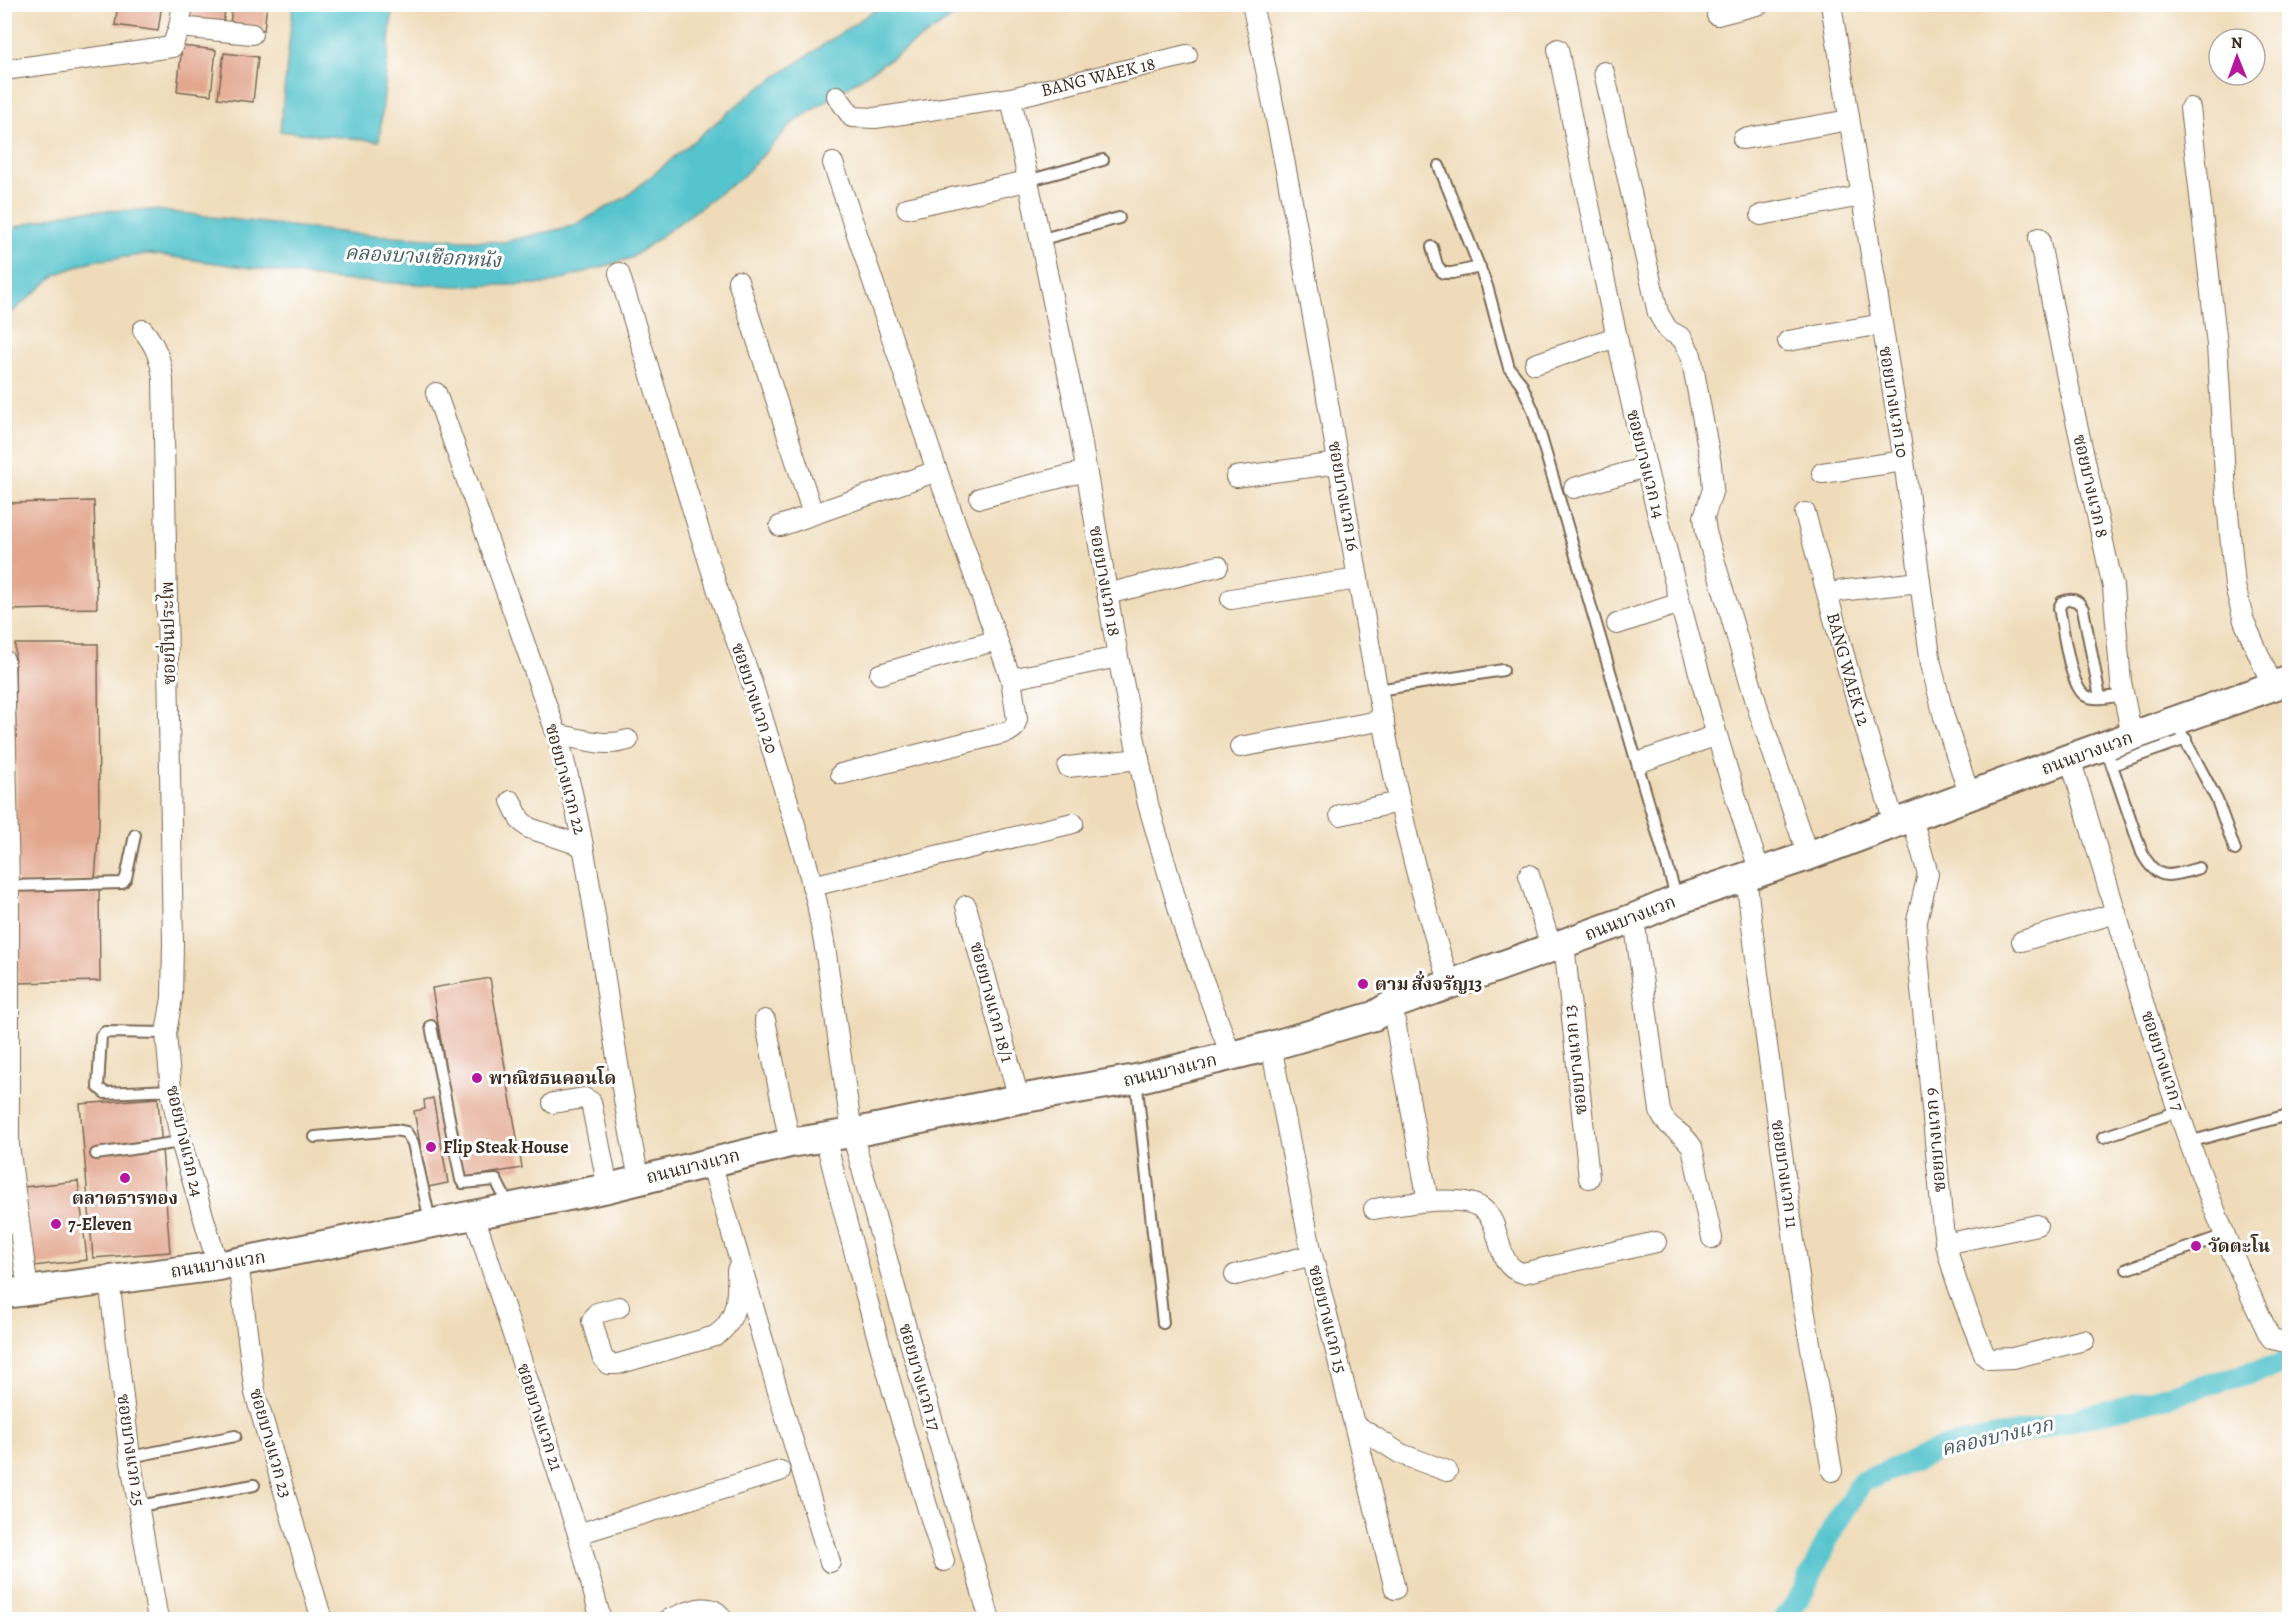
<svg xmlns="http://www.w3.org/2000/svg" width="2294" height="1624" font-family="Alegreya,'Noto Serif Thai',serif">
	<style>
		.water { fill: #56c4cd; stroke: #487776; stroke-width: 1.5 }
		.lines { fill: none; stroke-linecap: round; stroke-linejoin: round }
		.canal { stroke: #56c4cd; stroke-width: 22 }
		.building { fill: #e3a78f }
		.service-casing { stroke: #7a6854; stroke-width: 14 }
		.minor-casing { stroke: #7a6854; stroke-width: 22 }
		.secondary-casing { stroke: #7a6854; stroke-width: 32 }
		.service { stroke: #fff; stroke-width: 10 }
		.minor { stroke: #fff; stroke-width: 20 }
		.secondary { stroke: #fff; stroke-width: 28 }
		.poi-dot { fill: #b5179e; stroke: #fff; stroke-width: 2 }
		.labels { text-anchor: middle; stroke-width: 6; stroke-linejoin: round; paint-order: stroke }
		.street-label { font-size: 18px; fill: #3b2a1e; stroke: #fff }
		.poi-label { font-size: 18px; font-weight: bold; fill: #3b2a1e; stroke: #fff; text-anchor: start }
		.water-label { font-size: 20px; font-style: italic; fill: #44605b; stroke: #fff }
	</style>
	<rect width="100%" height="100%" fill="#fff"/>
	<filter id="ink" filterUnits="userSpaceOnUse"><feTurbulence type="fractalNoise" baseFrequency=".0167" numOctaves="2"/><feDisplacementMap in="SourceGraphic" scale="12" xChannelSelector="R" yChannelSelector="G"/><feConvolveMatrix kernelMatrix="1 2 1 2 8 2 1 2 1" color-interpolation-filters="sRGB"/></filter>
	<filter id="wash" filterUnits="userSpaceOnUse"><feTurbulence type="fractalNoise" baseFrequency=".008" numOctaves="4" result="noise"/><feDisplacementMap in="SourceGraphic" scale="24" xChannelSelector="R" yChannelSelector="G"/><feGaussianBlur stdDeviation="1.35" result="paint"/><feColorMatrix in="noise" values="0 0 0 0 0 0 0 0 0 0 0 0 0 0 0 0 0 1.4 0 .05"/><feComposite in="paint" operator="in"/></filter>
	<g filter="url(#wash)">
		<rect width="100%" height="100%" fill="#efdbb9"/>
		<!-- water -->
		<g class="water">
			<path d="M293 5H393L379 141 280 131Z"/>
			<path d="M882 5H972L794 122 742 177 631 258 546 284 455 286 337 280 151 254 92 261 57 274 5 318V238L16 227 74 211 155 210 355 234 503 242 573 226 626 197 748 96Z"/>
		</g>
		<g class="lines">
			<!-- canal -->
			<path class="canal" d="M1784 1620 1804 1590 1834 1526 1862 1482 1942 1448 2036 1429 2145 1402 2290 1362"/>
		</g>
		<g id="blocks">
			<!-- building -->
			<g class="building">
				<path d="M118 4H162L158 31 115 25Z"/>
				<path d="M191 4H226L223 24 189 19Z"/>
				<path d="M232 4H267L264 30 230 26Z"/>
				<path d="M182 46 216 50 211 95 177 91Z"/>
				<path d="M224 53 258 57 253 102 218 98Z"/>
				<path d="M94 501 97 608 8 610 6 503Z"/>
				<path d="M15 644H98L99 826 95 880 17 884Z"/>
				<path d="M99 889 100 981 18 983 16 890Z"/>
				<path d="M490 978 522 1168 464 1178 432 988Z"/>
				<path d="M158 1098 170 1252 93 1258 80 1104Z"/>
				<path d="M433 1098 448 1183 428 1187 414 1111 425 1109 424 1100Z"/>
				<path d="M78 1181 87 1260 33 1266 24 1187Z"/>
			</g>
		</g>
	</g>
	<g filter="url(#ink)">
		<use href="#blocks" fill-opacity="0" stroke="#7a6854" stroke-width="1.5"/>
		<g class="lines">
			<defs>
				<g id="service">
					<path d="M1439 166 1487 286 1509 368 1521 383 1533 410 1677 899"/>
					<path d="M1027 181 1103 160"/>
					<path d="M1039 240 1119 218"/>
					<path d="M1432 247 1437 265 1443 273H1452L1480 267"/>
					<path d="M1378 690 1503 670"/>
					<path d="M2100 697 2083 609C2078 599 2071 598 2062 602L2059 608C2063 626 2070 689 2086 696 2096 701 2114 696 2124 695"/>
					<path d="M2176 723 2217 800 2235 850"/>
					<path d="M2105 745 2142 853C2158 883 2170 876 2199 868"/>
					<path d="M2112 765 2186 739"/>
					<path d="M9 886 122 883 126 878 135 835"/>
					<path d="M431 1026 461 1180 463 1183 496 1180 509 1206"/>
					<path d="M166 1033 105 1032 101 1036 98 1087 105 1093 171 1090"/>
					<path d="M1136 1079 1163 1323"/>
					<path d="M315 1137 395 1130 406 1132 413 1143 430 1221"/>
					<path d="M2103 1137 2179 1111"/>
					<path d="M2189 1142 2288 1115"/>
					<path d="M96 1154 181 1142"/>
					<path d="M2127 1269 2225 1235"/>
					<path d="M130 1457 235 1436"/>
					<path d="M139 1506 254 1485"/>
				</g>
				<g id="minor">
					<path d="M1252 4C1293 191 1324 379 1356 567 1380 707 1403 849 1450 983"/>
					<path d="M1831 4 1904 461 1931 664 1944 717 1970 797"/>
					<path d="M1717 15 1760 4"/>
					<path d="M179 27 252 34"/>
					<path d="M1558 49C1612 326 1670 604 1760 872"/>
					<path d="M4 70 172 47 179 27 183 4"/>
					<path d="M1604 72 1658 313 1668 330 1682 338 1691 355 1711 464 1713 489 1704 517 1706 532 1759 712 1808 856"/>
					<path id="s1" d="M837 96 852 117 875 118 1011 98 1187 55"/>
					<path d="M1011 98 1079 427 1118 657 1148 804 1185 931 1231 1056"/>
					<path d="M2190 108 2217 345 2226 492 2235 586 2244 621 2273 687"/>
					<path d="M1743 139 1849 120"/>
					<path d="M833 163 937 471 1011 679 1118 657"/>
					<path d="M907 208 1027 181"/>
					<path d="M1761 215 1861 196"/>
					<path d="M2039 238 2072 402 2113 587 2121 682 2132 736"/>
					<path d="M619 273 718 591 751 680 806 861 817 903 826 954 852 1133 915 1360 990 1620"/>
					<path d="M738 281 813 514"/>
					<path d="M143 330C156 346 161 360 163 380L173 942 172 998 166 1033 171 1090 181 1142 218 1266"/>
					<path d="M1788 341 1882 324"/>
					<path d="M1535 364 1616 337"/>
					<path d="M436 393 557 735C580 813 591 892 604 972 614 1042 625 1111 639 1179"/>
					<path d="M1822 473 1904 461"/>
					<path d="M1236 477 1338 463"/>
					<path d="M1574 488 1646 467"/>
					<path d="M980 498 1086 471"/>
					<path id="s2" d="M1805 513 1853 688 1895 825"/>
					<path d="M780 526 937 471"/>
					<path d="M1839 591 1920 582"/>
					<path d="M1107 594 1218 566"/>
					<path d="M1231 599 1358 579"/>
					<path d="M1617 624 1680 603"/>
					<path d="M4 660 9 886V1145L28 1291"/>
					<path d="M880 674 997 640"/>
					<path d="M557 735C583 738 602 748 628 740"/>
					<path d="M1240 747 1384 720"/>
					<path d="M2070 758C2128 952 2181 1152 2269 1335L2272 1339 2290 1343"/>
					<path d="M1643 761 1717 735"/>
					<path d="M1068 767 1139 759"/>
					<path d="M841 774 1008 732 1014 728 1017 719 1011 679"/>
					<path d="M511 801 520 820 529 828 583 846"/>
					<path d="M1340 815 1399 802"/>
					<path d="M1912 818 1928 874 1917 921 1916 934 1943 1228C1950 1272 1969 1315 1985 1356L1989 1359 2013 1358 2084 1340"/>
					<path d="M1529 875 1551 947"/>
					<path d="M1746 877 1766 1038 1801 1291 1832 1471"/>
					<path d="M812 886 1073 823"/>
					<path d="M966 906 1019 1099"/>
					<path d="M1634 918 1660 1111C1666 1129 1682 1130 1692 1147L1712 1238"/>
					<path d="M2022 941 2116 913"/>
					<path d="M1564 943 1589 1178"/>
					<path d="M1392 1005 1428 1201"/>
					<path d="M765 1020 790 1143"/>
					<path d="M1271 1046 1312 1255 1395 1589"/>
					<path d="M553 1103 584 1098 591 1102 608 1188"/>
					<path d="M825 1137C860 1280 900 1421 944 1561"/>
					<path d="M711 1162 781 1402 830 1562"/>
					<path d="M1374 1209C1400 1205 1457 1193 1480 1207 1505 1222 1492 1266 1523 1273L1656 1242"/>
					<path d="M474 1215 578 1534 601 1620"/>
					<path d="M1945 1244 2037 1225"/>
					<path d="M238 1262 255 1393 322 1620"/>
					<path d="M1235 1275 1312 1255"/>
					<path d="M109 1279 130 1457 158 1620"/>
					<path d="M619 1307 597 1313 592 1321 602 1356 608 1364H618L715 1336C738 1321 738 1295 737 1270"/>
					<path d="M1354 1424 1401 1454 1447 1471"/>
					<path d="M578 1534 780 1471"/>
					<path d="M668 1620C686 1613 711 1598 723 1620"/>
				</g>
				<path id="secondary" d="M4 1294 218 1266 608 1188 790 1143 852 1133 1019 1099 1136 1079 1271 1046 1374 1016 1392 1005 1634 918 1677 900 1808 856 2070 758 2290 680"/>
			</defs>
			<!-- service casing -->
			<use href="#service" class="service-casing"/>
			<!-- minor casing -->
			<use href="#minor" class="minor-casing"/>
			<!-- secondary casing -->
			<use href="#secondary" class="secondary-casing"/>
			<!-- service -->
			<use href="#service" class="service"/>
			<!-- minor -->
			<use href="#minor" class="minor"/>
			<!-- secondary -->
			<use href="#secondary" class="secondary"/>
		</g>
	</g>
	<!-- markers -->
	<g class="poi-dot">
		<circle cx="1363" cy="984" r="6"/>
		<circle cx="477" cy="1078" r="6"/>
		<circle cx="431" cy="1147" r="6"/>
		<circle cx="125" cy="1178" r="6"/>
		<circle cx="56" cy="1224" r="6"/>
		<circle cx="2196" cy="1246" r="6"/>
	</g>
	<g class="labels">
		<!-- street labels -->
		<g class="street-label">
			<text dy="6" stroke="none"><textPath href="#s1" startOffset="276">BANG WAEK 18</textPath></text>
			<text transform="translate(1894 402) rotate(81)" y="6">ซอยบางแวก 10</text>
			<text transform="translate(1646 464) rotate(76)" y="6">ซอยบางแวก 14</text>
			<text transform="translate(2091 486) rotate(77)" y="6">ซอยบางแวก 8</text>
			<text transform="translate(1344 496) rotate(80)" y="6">ซอยบางแวก 16</text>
			<text transform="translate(1105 581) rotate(80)" y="6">ซอยบางแวก 18</text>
			<text transform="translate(168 633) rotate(-91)" y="6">ซอยปิ่นประไพ</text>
			<text dy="6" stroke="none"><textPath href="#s2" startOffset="162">BANG WAEK 12</textPath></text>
			<text transform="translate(755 698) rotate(72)" y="6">ซอยบางแวก 20</text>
			<text transform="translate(2087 753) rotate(-20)" y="6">ถนนบางแวก</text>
			<text transform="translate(566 779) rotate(75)" y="6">ซอยบางแวก 22</text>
			<text transform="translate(1630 918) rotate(-21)" y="6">ถนนบางแวก</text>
			<text transform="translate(992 1002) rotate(75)" y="6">ซอยบางแวก 18/1</text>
			<text transform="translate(1575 1060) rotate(-96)" y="6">ซอยบางแวก 13</text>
			<text transform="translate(2163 1061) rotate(72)" y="6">ซอยบางแวก 7</text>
			<text transform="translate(1170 1070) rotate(-13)" y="6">ถนนบางแวก</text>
			<text transform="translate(1935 1140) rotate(-95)" y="6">ซอยบางแวก 9</text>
			<text transform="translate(185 1141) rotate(77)" y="6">ซอยบางแวก 24</text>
			<text transform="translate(693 1166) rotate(-14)" y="6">ถนนบางแวก</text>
			<text transform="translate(1785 1174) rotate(82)" y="6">ซอยบางแวก 11</text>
			<text transform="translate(218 1264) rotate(-9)" y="6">ถนนบางแวก</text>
			<text transform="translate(1328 1319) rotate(76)" y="6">ซอยบางแวก 15</text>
			<text transform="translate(920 1377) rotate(74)" y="6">ซอยบางแวก 17</text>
			<text transform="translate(540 1417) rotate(72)" y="6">ซอยบางแวก 21</text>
			<text transform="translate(271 1443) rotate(74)" y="6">ซอยบางแวก 23</text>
			<text transform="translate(131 1450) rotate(82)" y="6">ซอยบางแวก 25</text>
		</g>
		<!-- poi labels -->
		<g class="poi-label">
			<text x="1375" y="990">ตาม สั่งจรัญ13</text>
			<text x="489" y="1084">พาณิชธนคอนโด</text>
			<text x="443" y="1153">Flip Steak House</text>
			<text x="125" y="1204" text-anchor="middle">ตลาดธารทอง</text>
			<text x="68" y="1230">7-Eleven</text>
			<text x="2208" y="1252">วัดตะโน</text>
		</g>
		<!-- water labels -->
		<g class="water-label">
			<text transform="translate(423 256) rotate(3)" y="7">คลองบางเชือกหนัง</text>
			<text transform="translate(1997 1436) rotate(-13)" y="7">คลองบางแวก</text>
		</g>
	</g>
	<!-- margin -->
	<rect width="2294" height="1624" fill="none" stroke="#fff" stroke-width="24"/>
	<!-- north arrow -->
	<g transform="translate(2237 57) rotate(359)"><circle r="28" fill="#ffffff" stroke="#b1aaa5" stroke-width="1.5"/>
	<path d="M0-4.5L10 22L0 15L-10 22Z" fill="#b5179e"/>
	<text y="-9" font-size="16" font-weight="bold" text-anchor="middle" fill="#3b2a1e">N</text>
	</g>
</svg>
